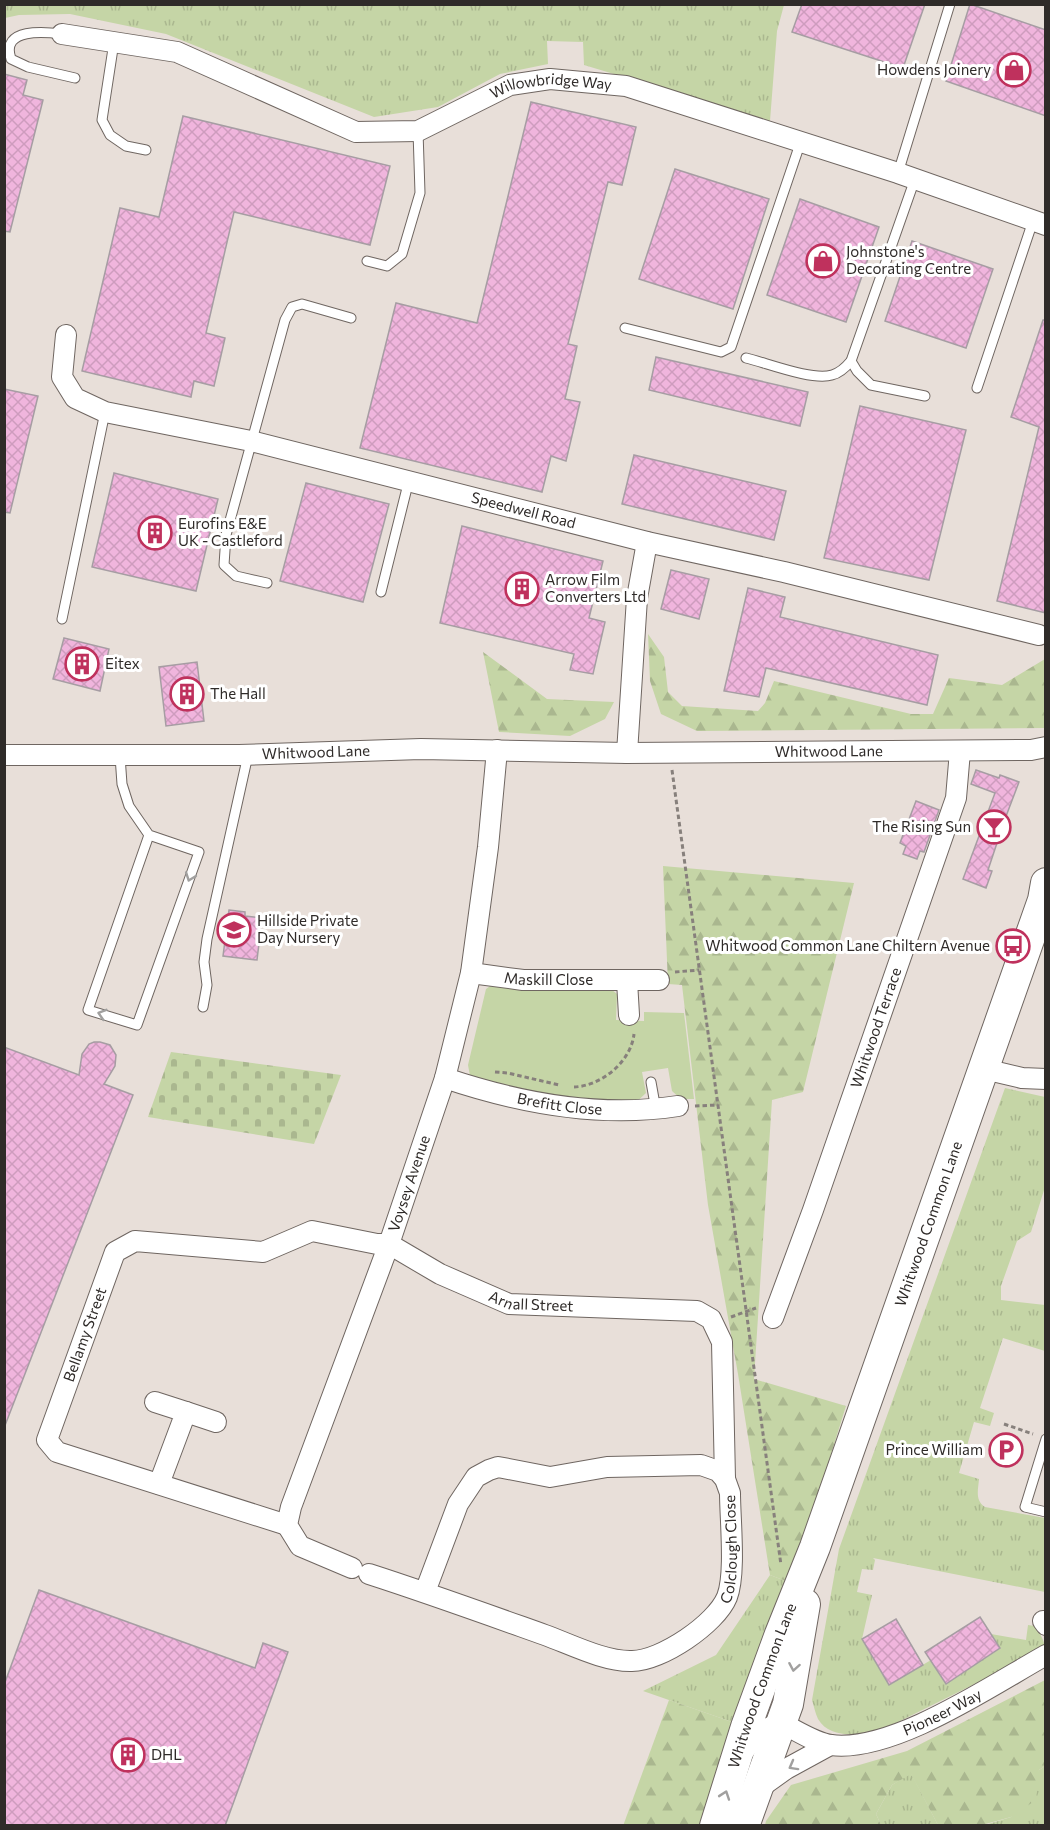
<svg xmlns="http://www.w3.org/2000/svg" width="1050" height="1830" font-family="Commissioner,sans-serif">
	<style>
		.grass { fill: url(#grass-tufts) }
		.forest { fill: url(#forest-firs) }
		.cemetery { fill: url(#cemetery-stones) }
		.park { fill: #c5d5a6 }
		.building { fill: url(#building-cross-hatch); stroke: #a69da3; stroke-width: 1.5 }
		.lines { fill: none; stroke-linecap: round; stroke-linejoin: round }
		.lane-casing { stroke: #6f6661; stroke-width: 11 }
		.street-casing { stroke: #6f6661; stroke-width: 22 }
		.primary-casing { stroke: #6f6661; stroke-width: 32 }
		.path { stroke: #87807c; stroke-width: 3; stroke-dasharray: 4.5 3; stroke-linecap: butt }
		.lane { stroke: #fff; stroke-width: 9 }
		.street { stroke: #fff; stroke-width: 20 }
		.primary { stroke: #fff; stroke-width: 30 }
		.oneway { stroke: #a1a09f }
		.labels { text-anchor: middle; stroke-width: 6; stroke-linejoin: round; paint-order: stroke }
		.poi-label { font-size: 15px; fill: #2f2b29; stroke: #fff; text-anchor: start }
		.street-label { font-size: 15px; fill: #2f2b29; stroke: #fff }
	</style>
	<defs>
		<pattern id="grass-tufts" width="24" height="20" patternUnits="userSpaceOnUse" patternTransform="scale(1.5)"><rect width="24" height="20" fill="#c5d5a6"/><path d="M3 7l-1-3M5 7V3M7 7l1-3M15 17l-1-3M17 17v-4M19 17l1-3" fill="none" stroke="#aab78f"/></pattern>
		<pattern id="forest-firs" width="22" height="20" patternUnits="userSpaceOnUse" patternTransform="scale(1.5)"><rect width="22" height="20" fill="#c5d5a6"/><path d="M5 1l3.5 6h-7zM16 11l3.5 6h-7z" fill="#aab78f"/></pattern>
		<pattern id="cemetery-stones" width="16" height="16" patternUnits="userSpaceOnUse" patternTransform="scale(1.5)"><rect width="16" height="16" fill="#c5d5a6"/><path d="M2 7V4a2 2 0 0 1 4 0v3zM10 15v-3a2 2 0 0 1 4 0v3z" fill="#aab78f"/></pattern>
		<pattern id="building-cross-hatch" width="8" height="8" patternUnits="userSpaceOnUse" patternTransform="scale(1.5)"><rect width="8" height="8" fill="#f0b5dd"/><path d="M0 0l8 8M0 8l8-8" fill="none" stroke="#ce9cbe"/></pattern>
	</defs>
	<rect width="100%" height="100%" fill="#e8dfd9"/>
	<!-- grass -->
	<g class="grass">
		<path d="M5 4 784 5 777 31 770 121 584 65 583 42 547 41 548 64 500 74 438 107 374 117 166 34 70 14 19 15 5 18Z"/>
		<path d="M1005 1088 1045 1097V1187L1031 1232 1017 1241 1001 1286V1300L1045 1305V1351L1003 1338 980 1408 994 1413 990 1426 974 1422 959 1473 979 1479C978 1491 975 1500 985 1507L1045 1518V1592L873 1558 875 1560 873 1570 862 1569 857 1592 872 1595 862 1639 889 1685 931 1660 946 1684 1000 1648 991 1634 1026 1640 1028 1625 1035 1626C1039 1632 1045 1641 1045 1649L882 1730C863 1734 831 1741 818 1719 815 1713 814 1706 812 1700L839 1549Z"/>
		<path d="M770 1575 791 1583 735 1723 643 1691 716 1655Z"/>
		<path d="M1045 1766V1825L982 1826 1011 1817 1039 1770Z"/>
		<path d="M911 1773 938 1825H881L876 1814 892 1785Z"/>
	</g>
	<!-- forest -->
	<g class="forest">
		<path d="M648 634 664 657 668 692 682 706 758 711 765 703 774 681 911 714H933L949 678 1002 685 1045 659V728L697 731 661 714 650 681Z"/>
		<path d="M483 652 547 699 614 702 605 719 570 736 499 732Z"/>
		<path d="M663 866 854 883 803 1092 772 1100 754 1379 846 1406 791 1583 770 1575 738 1374 708 1205 682 985 668 984Z"/>
		<path d="M1045 1680V1766L1039 1770 1036 1800 1011 1817 982 1825H938L911 1774 892 1785 876 1814 881 1825H765L766 1821 791 1785 907 1751Z"/>
		<path d="M669 1700 735 1723 701 1825 623 1826Z"/>
	</g>
	<!-- cemetery -->
	<path class="cemetery" d="M171 1052 341 1075 314 1144 148 1117Z"/>
	<!-- park -->
	<path class="park" d="M493 984 606 985 617 994 616 1020 644 1021V1012L684 1013 694 1099H681L672 1091 668 1068 642 1072 646 1093 631 1107 551 1101 482 1084 470 1076 468 1065 486 989Z"/>
	<!-- building -->
	<g class="building">
		<path d="M802 4H925L903 68 792 32Z"/>
		<path d="M970 4 1046 30V116L946 81Z"/>
		<path d="M4 74 27 80 23 95 43 100 10 232 4 231Z"/>
		<path d="M531 102 636 127 622 185 608 182 568 344 577 346 565 399 580 402 566 461 551 456 542 492 360 448 396 303 477 323Z"/>
		<path d="M183 116 390 166 370 245 234 212 206 333 225 338 214 386 194 381 191 397 82 371 120 208 159 217Z"/>
		<path d="M675 169 769 199 733 309 639 279Z"/>
		<path d="M800 199 879 227 846 322 767 295Z"/>
		<path d="M912 241 993 269 966 348 885 321Z"/>
		<path d="M1043 320H1046V613L997 601 1039 427 1011 417Z"/>
		<path d="M656 357 808 392 800 426 649 390Z"/>
		<path d="M4 389 38 396 10 513 4 512Z"/>
		<path d="M860 406 966 430 929 580 824 558Z"/>
		<path d="M634 455 786 491 774 540 622 504Z"/>
		<path d="M114 473 218 499 196 591 92 567Z"/>
		<path d="M306 483 389 504 363 602 280 581Z"/>
		<path d="M462 526 603 561 589 618 605 622 593 674 570 670 574 654 440 623Z"/>
		<path d="M671 570 709 579 699 619 661 609Z"/>
		<path d="M748 588 785 597 780 617 938 655 927 705 766 668 759 697 724 691Z"/>
		<path d="M64 638 109 649 100 691 53 679Z"/>
		<path d="M197 662 204 721 166 726 159 667Z"/>
		<path d="M976 770 999 778 1000 775 1019 782 1005 819 1009 820 1004 835 1000 834 988 870 992 871 986 888 963 879 995 793 971 784Z"/>
		<path d="M916 801 939 810 924 852 920 851 917 859 903 854 906 846 900 843Z"/>
		<path d="M229 910 245 912V916L262 918 257 960 223 956Z"/>
		<path d="M94 1042H100L110 1045 116 1055 115 1066 104 1084 133 1095 4 1428V1047L79 1075 82 1054 89 1044Z"/>
		<path d="M39 1590 255 1668 263 1643 288 1652 225 1826H4V1685Z"/>
		<path d="M980 1617 1000 1648 946 1684 925 1652Z"/>
		<path d="M896 1619 923 1665 889 1685 862 1639Z"/>
	</g>
	<g class="lines">
		<defs>
			<g id="lane">
				<path d="M62 34C46 32 0 27 11 59L28 67 75 78"/>
				<path d="M114 42 102 120 110 135 126 146 146 150"/>
				<path d="M898 173 950 4"/>
				<path d="M367 261 387 266 402 254 420 193 418 131"/>
				<path d="M625 328 721 352 731 347 801 141"/>
				<path d="M746 358C767 363 812 381 832 375 840 373 846 367 851 361L915 179"/>
				<path d="M851 361 857 371 871 385 925 396"/>
				<path d="M977 388 1033 221"/>
				<path d="M267 583 236 576 224 565 226 535 285 320 292 307 302 304 351 318"/>
				<path d="M381 592 409 480"/>
				<path d="M62 619 105 412"/>
				<path d="M120 756 122 784 129 806 149 835 199 852 137 1025 88 1010 149 835"/>
				<path d="M203 1007 207 985 204 962 207 939 248 755"/>
				<path d="M651 1082 656 1110"/>
				<path d="M1046 1439 1025 1507 1046 1512"/>
			</g>
			<g id="street">
				<path id="s1" d="M62 34 177 52 356 132 418 131 510 85 550 79 626 86 898 173 1046 225"/>
				<path id="s2" d="M66 335 62 377 75 398 105 412 251 441 647 542 784 572 1039 635"/>
				<path d="M627 753 637 598 647 542"/>
				<path id="s3" d="M4 755H239L421 749 627 753 1031 750 1046 747"/>
				<path id="s4" d="M471 973 523 980H659"/>
				<path d="M627 981 629 1015"/>
				<path d="M984 1069 1022 1078 1046 1079"/>
				<path id="s5" d="M445 1078C519 1103 601 1118 678 1106"/>
				<path id="s6" d="M389 1244 440 1274 509 1304 697 1311 711 1319 722 1342 725 1479"/>
				<path id="s7" d="M773 1318 813 1210 956 798 960 751"/>
				<path d="M155 1402 186 1412 159 1484"/>
				<path d="M186 1412 216 1422"/>
				<path id="s8" d="M287 1525 57 1452 47 1440 115 1252 135 1241 263 1252 312 1231 377 1244H389"/>
				<path id="s9" d="M352 1568 300 1546 287 1525 291 1507 389 1244 445 1078 471 973 488 847 497 750"/>
				<path id="s10" d="M369 1574C428 1593 486 1614 545 1635 570 1644 605 1662 632 1661 661 1661 716 1624 727 1597 736 1574 730 1519 730 1493L725 1479 718 1471 701 1465 607 1467 550 1477 498 1467 489 1470 476 1477 458 1504 425 1592"/>
				<path d="M1043 1621 1046 1625"/>
				<path id="s11" d="M744 1751C755 1736 763 1728 781 1723 796 1730 815 1743 831 1745 893 1753 992 1685 1046 1655"/>
				<path d="M758 1789 786 1769 830 1745"/>
			</g>
			<g id="primary">
				<path id="s12" d="M715 1826 746 1727 780 1634 815 1547 1043 900 1046 883"/>
				<path d="M744 1826 788 1704 805 1604"/>
			</g>
		</defs>
		<!-- lane casing -->
		<use href="#lane" class="lane-casing"/>
		<!-- street casing -->
		<use href="#street" class="street-casing"/>
		<!-- primary casing -->
		<use href="#primary" class="primary-casing"/>
		<!-- path -->
		<g class="path">
			<path d="M672 770 781 1565"/>
			<path d="M675 972 699 970"/>
			<path d="M495 1072 508 1073 559 1085"/>
			<path d="M574 1087C601 1086 631 1062 634 1034"/>
			<path d="M695 1106 718 1105"/>
			<path d="M731 1317 756 1308"/>
			<path d="M1004 1424 1033 1434"/>
		</g>
		<!-- lane -->
		<use href="#lane" class="lane"/>
		<!-- street -->
		<use href="#street" class="street"/>
		<!-- primary -->
		<use href="#primary" class="primary"/>
	</g>
	<!-- one-way arrows -->
	<defs><path id="oneway-chevron" d="M-2-3.5L2.5 0L-2 3.5" fill="none" stroke-width="1.6" stroke-linecap="round" stroke-linejoin="round" transform="scale(1.5)"/></defs>
	<g class="oneway">
		<use href="#oneway-chevron" transform="translate(190 877) rotate(110)"/>
		<use href="#oneway-chevron" transform="translate(102 1014) rotate(-163)"/>
		<use href="#oneway-chevron" transform="translate(794 1667) rotate(100)"/>
		<use href="#oneway-chevron" transform="translate(793 1766) rotate(151)"/>
		<use href="#oneway-chevron" transform="translate(725 1795) rotate(-71)"/>
	</g>
	<!-- icons -->
	<defs>
		<symbol id="shop-ring" viewBox="-11 -11 22 22"><circle r="9.5" fill="#fff" stroke="#bf315d" stroke-width="1.5"/><path d="M-5-2.5h2.3a2.7 3.5 0 0 1 5.4 0H5L5.5 6h-11ZM-1.5-2.5h3a1.5 2.3 0 0 0-3 0Z" fill="#bf315d"/></symbol>
		<symbol id="building-ring" viewBox="-11 -11 22 22"><circle r="9.5" fill="#fff" stroke="#bf315d" stroke-width="1.5"/><path d="M-4-6H4V6H1V3H-1V6H-4ZM-2.5-4.3h1.7v1.8h-1.7ZM.8-4.3h1.7v1.8H.8ZM-2.5-1h1.7V.8h-1.7ZM.8-1h1.7V.8H.8Z" fill="#bf315d"/></symbol>
		<symbol id="bar-ring" viewBox="-11 -11 22 22"><circle r="9.5" fill="#fff" stroke="#bf315d" stroke-width="1.5"/><path d="M-6-5H6L.8 .8V4.5H3.5V6h-7V4.5H-.8V.8Z" fill="#bf315d"/></symbol>
		<symbol id="school-ring" viewBox="-11 -11 22 22"><circle r="9.5" fill="#fff" stroke="#bf315d" stroke-width="1.5"/><path d="M0-5L7-2L0 1L-7-2ZM-4 1L0 2.5L4 1V4Q0 6-4 4Z" fill="#bf315d"/></symbol>
		<symbol id="bus-ring" viewBox="-11 -11 22 22"><circle r="9.5" fill="#fff" stroke="#bf315d" stroke-width="1.5"/><path d="M-5-6H5V4H4V6H2V4H-2V6H-4V4H-5ZM-3.5-4V0h7V-4ZM-3.5 1.2v1.5H-2V1.2ZM2 1.2v1.5H3.5V1.2Z" fill="#bf315d"/></symbol>
		<symbol id="parking-ring" viewBox="-11 -11 22 22"><circle r="9.5" fill="#fff" stroke="#bf315d" stroke-width="1.5"/><path d="M-3.5-5.5H1a3.5 3.5 0 0 1 0 7H-1V5.5H-3.5ZM-1-3.4V-.6H.8a1.4 1.4 0 0 0 0-2.8Z" fill="#bf315d"/></symbol>
	</defs>
	<g fill-rule="evenodd">
		<use href="#shop-ring" x="995" y="51" width="38" height="38"/>
		<use href="#shop-ring" x="804" y="242" width="38" height="38"/>
		<use href="#building-ring" x="136" y="514" width="38" height="38"/>
		<use href="#building-ring" x="503" y="570" width="38" height="38"/>
		<use href="#building-ring" x="63" y="645" width="38" height="38"/>
		<use href="#building-ring" x="168" y="675" width="38" height="38"/>
		<use href="#bar-ring" x="975" y="808" width="38" height="38"/>
		<use href="#school-ring" x="215" y="911" width="38" height="38"/>
		<use href="#bus-ring" x="994" y="927" width="38" height="38"/>
		<use href="#parking-ring" x="987" y="1431" width="38" height="38"/>
		<use href="#building-ring" x="109" y="1736" width="38" height="38"/>
	</g>
	<g class="labels">
		<!-- poi labels -->
		<g class="poi-label">
			<text x="991" y="75" text-anchor="end">Howdens Joinery</text>
			<text x="846" y="257">Johnstone's<tspan x="846" dy="17">Decorating Centre</tspan></text>
			<text x="178" y="529">Eurofins E&amp;E<tspan x="178" dy="17">UK - Castleford</tspan></text>
			<text x="545" y="585">Arrow Film<tspan x="545" dy="17">Converters Ltd</tspan></text>
			<text x="105" y="669">Eitex</text>
			<text x="210" y="699">The Hall</text>
			<text x="971" y="832" text-anchor="end">The Rising Sun</text>
			<text x="257" y="926">Hillside Private<tspan x="257" dy="17">Day Nursery</tspan></text>
			<text x="990" y="951" text-anchor="end">Whitwood Common Lane Chiltern Avenue</text>
			<text x="983" y="1455" text-anchor="end">Prince William</text>
			<text x="151" y="1760">DHL</text>
		</g>
		<!-- street labels -->
		<g class="street-label">
			<text dy="5" stroke="none"><textPath href="#s1" startOffset="518">Willowbridge Way</textPath></text>
			<text dy="5" stroke="none"><textPath href="#s2" startOffset="530">Speedwell Road</textPath></text>
			<text dy="5" stroke="none"><textPath href="#s3" startOffset="825">Whitwood Lane</textPath></text>
			<text dy="5" stroke="none"><textPath href="#s3" startOffset="312">Whitwood Lane</textPath></text>
			<text dy="5" stroke="none"><textPath href="#s4" startOffset="78">Maskill Close</textPath></text>
			<text dy="5" stroke="none"><textPath href="#s7" startOffset="308">Whitwood Terrace</textPath></text>
			<text dy="5" stroke="none"><textPath href="#s5" startOffset="118">Brefitt Close</textPath></text>
			<text dy="5" stroke="none"><textPath href="#s9" startOffset="444">Voysey Avenue</textPath></text>
			<text dy="5" stroke="none"><textPath href="#s12" startOffset="639">Whitwood Common Lane</textPath></text>
			<text dy="5" stroke="none"><textPath href="#s6" startOffset="156">Arnall Street</textPath></text>
			<text dy="5" stroke="none"><textPath href="#s8" startOffset="369">Bellamy Street</textPath></text>
			<text dy="5" stroke="none"><textPath href="#s10" startOffset="444">Colclough Close</textPath></text>
			<text dy="5" stroke="none"><textPath href="#s12" startOffset="148">Whitwood Common Lane</textPath></text>
			<text dy="5" stroke="none"><textPath href="#s11" startOffset="220">Pioneer Way</textPath></text>
		</g>
	</g>
	<!-- border -->
	<rect width="1050" height="1830" fill="none" stroke="#2f2b29" stroke-width="12"/>
</svg>
